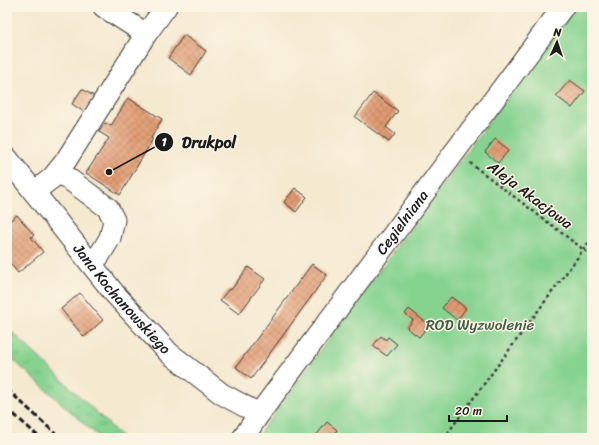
<svg xmlns="http://www.w3.org/2000/svg" width="599" height="445" font-family="Sriracha,sans-serif">
	<style>
		.grass { fill: url(#grass-tufts); stroke: #517856 }
		.green { fill: #86d390; stroke: #517856 }
		.building { fill: url(#building-cross-hatch) }
		.lines { fill: none; stroke-linecap: round; stroke-linejoin: round }
		.minor-casing { stroke: #3d3b37; stroke-width: 23 }
		.path { stroke: #3d3b37; stroke-width: 2.5; stroke-dasharray: 3 3; stroke-linecap: butt }
		.minor { stroke: #fff; stroke-width: 21 }
		.rail { stroke: #1c1c1c; stroke-width: 3; stroke-dasharray: 6 3; stroke-linecap: butt }
		.labels { text-anchor: middle; stroke-width: 3; stroke-linejoin: round; paint-order: stroke }
		.street-label { font-size: 15px; fill: #1c1c1c; stroke: #fcf5e5 }
		.park-label { font-size: 15px; fill: #415c45; stroke: #fcf5e5 }
		.leader { fill: none; stroke: #1c1c1c; stroke-width: 1.5 }
		.callout-dot { fill: #1c1c1c; stroke: #fcf5e5; stroke-width: 1.5 }
		.mark-label { font-size: 12px; text-anchor: middle; font-weight: bold; fill: #fff }
		.callout-label { font-size: 16px; text-anchor: middle; font-weight: bold; fill: #1c1c1c; stroke: #fcf5e5; stroke-width: 3; stroke-linejoin: round; paint-order: stroke }
	</style>
	<defs>
		<pattern id="grass-tufts" width="24" height="20" patternUnits="userSpaceOnUse"><rect width="24" height="20" fill="#86d390"/><path d="M3 7l-1-3M5 7V3M7 7l1-3M15 17l-1-3M17 17v-4M19 17l1-3" fill="none" stroke="#73b57c"/></pattern>
		<pattern id="building-cross-hatch" width="8" height="8" patternUnits="userSpaceOnUse"><rect width="8" height="8" fill="#e29b72"/><path d="M0 0l8 8M0 8l8-8" fill="none" stroke="#b67e5d"/></pattern>
	</defs>
	<rect width="100%" height="100%" fill="#fcf5e5"/>
	<filter id="ink" filterUnits="userSpaceOnUse"><feTurbulence type="fractalNoise" baseFrequency=".025" numOctaves="2"/><feDisplacementMap in="SourceGraphic" scale="8" xChannelSelector="R" yChannelSelector="G"/><feConvolveMatrix kernelMatrix="1 2 1 2 8 2 1 2 1" color-interpolation-filters="sRGB"/></filter>
	<filter id="wash" filterUnits="userSpaceOnUse"><feTurbulence type="fractalNoise" baseFrequency=".012" numOctaves="4" result="noise"/><feDisplacementMap in="SourceGraphic" scale="16" xChannelSelector="R" yChannelSelector="G"/><feGaussianBlur stdDeviation="0.9" result="paint"/><feColorMatrix in="noise" values="0 0 0 0 0 0 0 0 0 0 0 0 0 0 0 0 0 1.4 0 .05"/><feComposite in="paint" operator="in"/></filter>
	<g filter="url(#wash)">
		<rect width="100%" height="100%" fill="#f5e9d0"/>
		<!-- grass -->
		<path class="grass" d="M7 327 123 438H100L7 354Z"/>
		<!-- green -->
		<path class="green" d="M574 7H592V438H256Z"/>
		<g id="blocks">
			<!-- building -->
			<g class="building">
				<path d="M184 35 206 51 191 75 168 58Z"/>
				<path d="M570 80 585 91 572 108 556 96Z"/>
				<path d="M82 89 94 96 84 112 72 104Z"/>
				<path d="M373 93 398 111 386 127 395 134 389 142 355 117Z"/>
				<path d="M128 98 162 119 151 138 153 139 120 195 86 173 109 138 99 132 105 123 111 126Z"/>
				<path d="M495 139 509 150 498 163 485 152Z"/>
				<path d="M295 188 307 197 296 212 284 202Z"/>
				<path d="M17 215 34 235 31 237 43 252 18 273 7 259V223Z"/>
				<path d="M312 264 327 275 251 379 236 367Z"/>
				<path d="M248 267 265 279 239 314 220 300 229 289 231 290Z"/>
				<path d="M80 293 103 320 84 337 61 309Z"/>
				<path d="M451 297 466 308 457 320 442 308Z"/>
				<path d="M409 309 429 325 419 337 407 328 413 320 405 314Z"/>
				<path d="M381 336 386 340 388 337 397 344 387 356 373 346Z"/>
				<path d="M327 422 337 430 331 438H314Z"/>
			</g>
		</g>
	</g>
	<g filter="url(#ink)">
		<use href="#blocks" fill-opacity="0" stroke="#3d3b37" stroke-width="1"/>
		<g class="lines">
			<defs>
				<g id="minor">
					<path d="M104 7 146 34 166 7"/>
					<path id="s1" d="M7 158 114 293 169 353 222 394 259 414"/>
					<path d="M58 171 108 208 114 220 110 238 99 256 91 264"/>
					<path d="M34 192 52 178 65 162 146 34"/>
					<path id="s2" d="M243 438 259 414 563 7"/>
				</g>
			</defs>
			<!-- minor casing -->
			<use href="#minor" class="minor-casing"/>
			<!-- path -->
			<g class="path">
				<path d="M470 163 592 256"/>
				<path d="M444 438 592 238"/>
			</g>
			<!-- minor -->
			<use href="#minor" class="minor"/>
			<!-- rail -->
			<g class="rail">
				<path d="M7 389 60 438"/>
				<path d="M7 408 40 438"/>
			</g>
		</g>
	</g>
	<g class="labels">
		<!-- street labels -->
		<g class="street-label">
			<text transform="translate(530 195) rotate(37)" y="5">Aleja Akacjowa</text>
			<text dy="5" stroke="none"><textPath href="#s2" startOffset="268">Cegielniana</textPath></text>
			<text dy="5" stroke="none"><textPath href="#s1" startOffset="182">Jana Kochanowskiego</textPath></text>
		</g>
		<!-- park labels -->
		<g class="park-label">
			<text x="480" y="330">ROD Wyzwolenie</text>
		</g>
	</g>
	<!-- callouts -->
	<path class="leader" d="M109 172L164 142"/>
	<g class="callout-dot">
		<circle cx="109" cy="172" r="4"/>
		<circle cx="164" cy="142" r="10"/>
	</g>
	<g class="mark-label">
		<text x="164" y="146">1</text>
	</g>
	<g class="callout-label">
		<text x="209" y="148">Drukpol</text>
	</g>
	<!-- margin -->
	<rect width="599" height="445" fill="none" stroke="#fcf5e5" stroke-width="24"/>
	<!-- north arrow -->
	<g transform="translate(557 42) rotate(3)" stroke="#fcf5e5" stroke-width="3" paint-order="stroke">
	<path d="M0-3L7 15L0 10L-7 15Z" fill="#1c1c1c"/>
	<text y="-6" font-size="11" font-weight="bold" text-anchor="middle" fill="#1c1c1c">N</text>
	</g>
	<!-- scale -->
	<path d="M449 415v6h58v-6" fill="none" stroke="#1c1c1c" stroke-width="2"/>
	<text x="455" y="415" font-size="12" fill="#1c1c1c" stroke="#fcf5e5" stroke-width="3" paint-order="stroke">20 m</text>
</svg>
